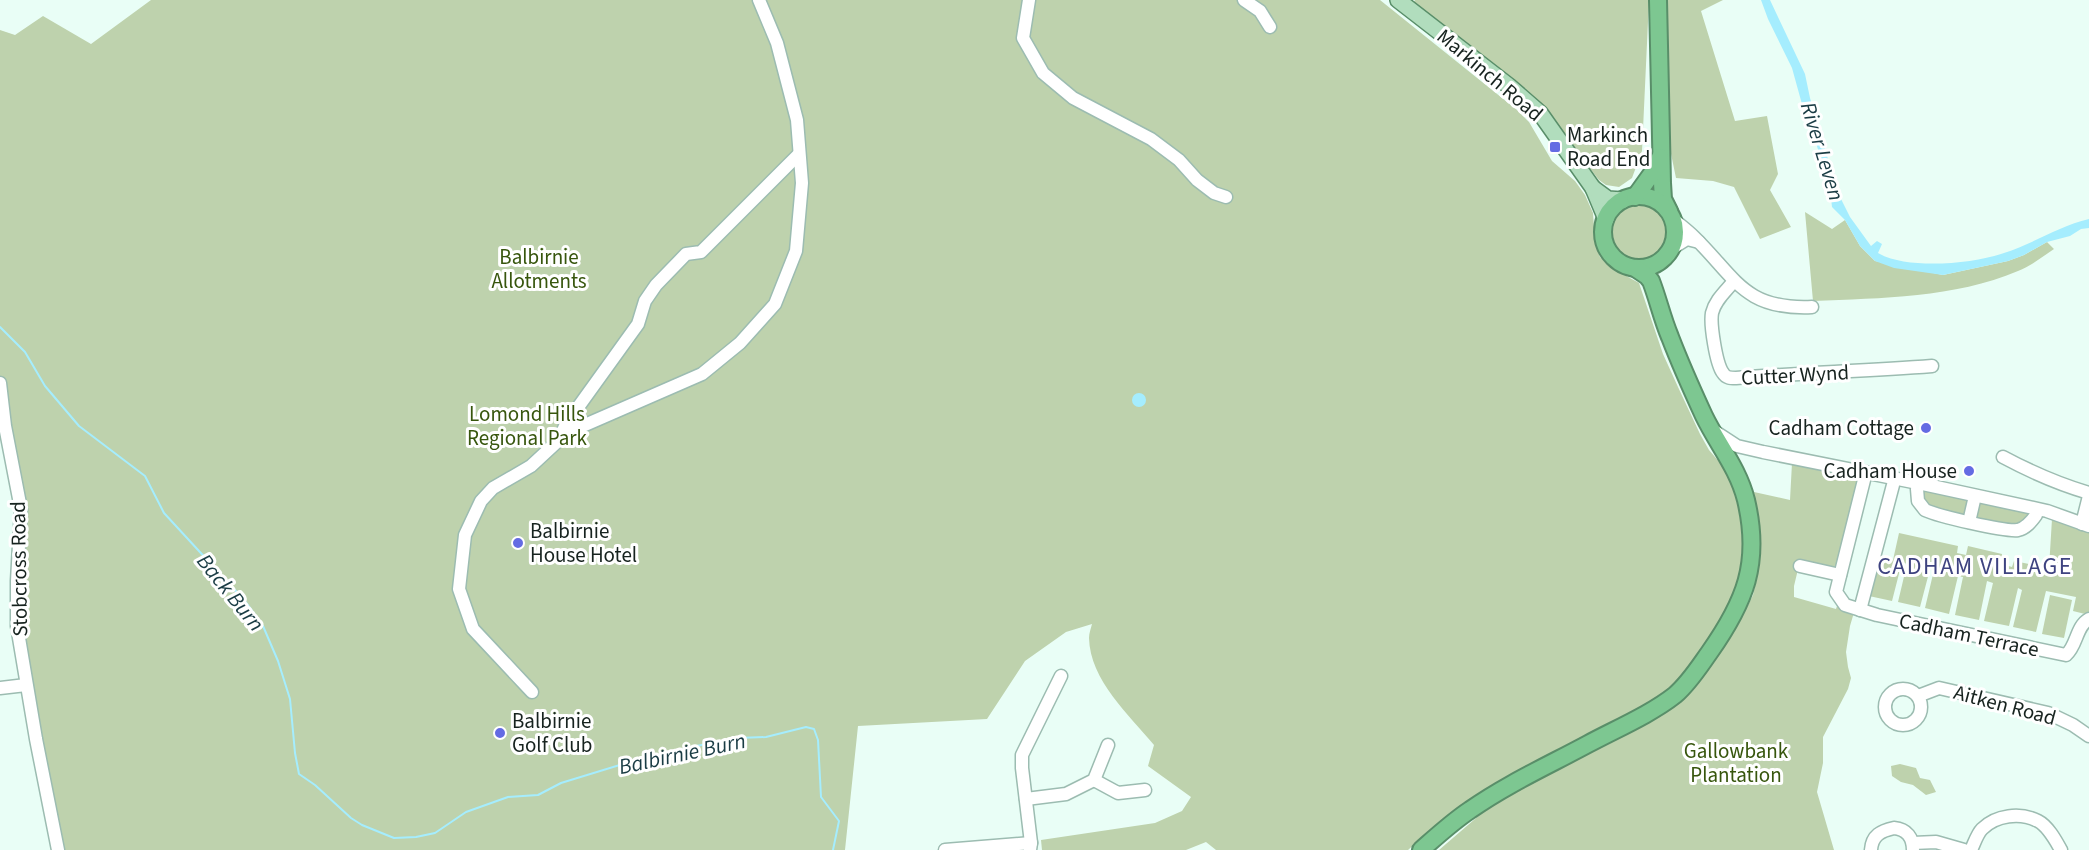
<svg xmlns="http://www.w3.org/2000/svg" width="2089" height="850" font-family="'Source Sans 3',sans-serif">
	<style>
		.green { fill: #bed2ad }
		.water { fill: #a5edfe }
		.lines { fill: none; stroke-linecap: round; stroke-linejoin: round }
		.stream { stroke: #a5edfe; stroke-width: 2 }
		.minor-casing { stroke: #9cbcb1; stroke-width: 15 }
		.major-casing { stroke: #598e69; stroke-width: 18 }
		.highway-casing { stroke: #598e69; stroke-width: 20 }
		.minor { stroke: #fff; stroke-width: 12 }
		.major { stroke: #b1ddbd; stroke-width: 15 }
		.highway { stroke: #7dc791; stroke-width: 16 }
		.poi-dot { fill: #646be3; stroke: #fff; stroke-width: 2 }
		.labels { text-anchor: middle; stroke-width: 6; stroke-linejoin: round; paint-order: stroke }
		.street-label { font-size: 21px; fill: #17231f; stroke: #fff }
		.poi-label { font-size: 21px; fill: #17231f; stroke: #fff; text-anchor: start }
		.park-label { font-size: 21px; fill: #37560d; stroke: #fff }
		.water-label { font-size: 22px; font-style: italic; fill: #1a3c44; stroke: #fff }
		.quarter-label { font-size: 24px; letter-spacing: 1.5px; fill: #3e4380; stroke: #fff }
	</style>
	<rect width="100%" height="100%" fill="#e9fef6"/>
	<!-- green -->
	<g class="green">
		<path d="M151 0H1380L1517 110 1529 122 1552 161 1575 181 1585 195 1593 213 1595 242 1600 257 1612 268 1639 283 1663 354 1678 387 1700 434 1709 450 1727 471 1737 495 1744 528 1745 551 1737 596 1694 663 1675 684 1654 701 1475 796 1438 823 1408 850H1216L1206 842 1186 850H1042L1041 840 1155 823 1182 811 1191 797 1148 766 1154 745C1129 715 1090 680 1089 638 1089 633 1091 628 1092 624L1066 632 1025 661 987 719 858 726 845 850H58L17 626 21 509 0 428V30L15 35 43 16 91 44Z"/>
		<path d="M1415 0H1649L1642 151 1632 178 1619 187 1606 185 1599 180 1546 112 1413 3Z"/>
		<path d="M1663 0H1723L1701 11 1735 121 1767 116 1778 174 1770 190 1791 227 1760 239 1734 187 1713 181 1676 178 1670 149Z"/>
		<circle cx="1639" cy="233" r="29"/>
		<path d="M1805 212 1832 229 1845 220 1860 246 1875 261 1943 275 2008 261 2024 255 2047 242 2054 249C2042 257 2031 266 2018 271 1954 298 1882 298 1813 301Z"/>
		<path d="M1792 463 1861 476 1838 570 1800 561 1794 586V597L1836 609 1838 603 1855 609 1850 626 1846 652 1848 667 1851 678 1848 689 1823 737V763L1817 792 1834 850H1439L1497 800 1699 680 1738 625 1753 595 1757 577 1760 546 1754 492 1790 500Z"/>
		<path d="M1917 489 2036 515 2022 529 1927 512Z"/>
		<path d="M2052 519 2089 533V615L2073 611 2076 597 2046 591 2036 632 2013 627 2022 590 2018 588 2009 626 1984 621 1993 583 1987 581 1979 620 1955 615 1963 577 1958 576 1949 614 1925 608 1934 570 1930 569 1920 607 1898 602 1907 564 1902 562 1892 601 1869 596 1877 557 1893 560 1899 533 1958 546 1957 553 1966 555 1968 546 2002 554 2001 564 2012 567 2014 561 2049 568Z"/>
		<path d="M2050 595 2072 600 2064 638 2042 634Z"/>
		<path d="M1900 764 1916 768 1920 778 1930 780 1936 792 1926 795 1913 785 1901 782 1892 776 1891 766Z"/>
	</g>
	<!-- water -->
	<g class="water">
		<path d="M1761 0H1770L1805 74 1810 98 1838 193 1850 217 1871 246 1877 241 1882 244 1878 253C1907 270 1973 264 2004 253 2033 244 2059 226 2089 219V228L2081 229 2070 236 2047 242 2024 255 2008 261 1943 275 1894 268 1875 261 1860 246 1845 220 1832 207 1830 189 1813 133 1805 115 1792 68 1768 19Z"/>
		<circle cx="1139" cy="400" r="7"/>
	</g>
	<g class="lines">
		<!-- stream -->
		<path class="stream" d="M0 327 25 352 45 386 79 426 145 476 164 513 245 601 263 626 278 661 290 699 295 753 299 774 315 785 351 818 362 825 394 838 416 837 435 833 466 812 508 797 538 795 561 783 636 760 662 757 686 748 738 738 766 737 806 727 814 729 818 740 821 797 839 821 833 850"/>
		<defs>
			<g id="minor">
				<path d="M1029 0 1023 38 1043 73 1073 98 1151 139 1179 160 1197 180 1214 193 1226 197"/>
				<path d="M1244 0 1260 11 1270 27"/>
				<path d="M1673 219C1680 225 1688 231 1694 237 1736 278 1744 310 1812 307"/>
				<path d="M1671 249 1687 239 1699 242"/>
				<path d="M1734 281C1726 291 1715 300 1712 313 1710 324 1716 364 1723 373 1726 378 1730 378 1736 378 1801 373 1866 371 1932 366"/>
				<path d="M0 383 5 426 21 509 17 581V626L36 739 58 850"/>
				<path d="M1714 431 1737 446 1763 452 1918 483 2047 511 2089 526"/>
				<path d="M559 440 566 424 638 324 645 301 656 285 686 254 701 252 798 155"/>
				<path d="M2003 457C2031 472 2058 484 2089 493"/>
				<path d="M1866 472 1836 592 1845 605 1877 615 2066 655C2077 646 2076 626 2089 619"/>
				<path d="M1917 489 1918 501 1925 510C1938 516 2005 532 2018 530 2026 528 2031 522 2036 515"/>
				<path d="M1969 522 1975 496"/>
				<path d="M2082 524 2089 496"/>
				<path d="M1800 566 1840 575"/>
				<path d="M1860 610 1893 485"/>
				<path d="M0 688 26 685"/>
				<circle cx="1903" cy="707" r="18"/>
				<path d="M532 692 473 629 459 589 465 535 481 501 493 488 531 466 559 440 578 428 702 374 740 343 775 304 796 251 802 183 797 120 777 43 759 0"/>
				<path d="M1918 696 1939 688 2048 713 2073 725 2089 736"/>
				<path d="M1094 780 1118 793 1145 790"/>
				<path d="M1026 799 1066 794 1094 780 1108 745"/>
				<path d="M1913 843 1936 842 1964 850"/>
				<path d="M945 850 1031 843"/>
				<path d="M1030 850 1031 843 1022 768V755L1061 676"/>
				<path d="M1871 850C1872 835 1881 831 1894 828 1907 829 1913 838 1913 850"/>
				<path d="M1971 850C1974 844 1977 834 1982 829 1996 815 2020 812 2038 821 2048 826 2056 841 2061 850"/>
			</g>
			<g id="major">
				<path d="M1398 0 1509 86 1540 113 1593 188 1606 219"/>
				<path d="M1593 188 1608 199 1623 200"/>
			</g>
			<g id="highway">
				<path d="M1658 0 1662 183 1663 199 1669 211"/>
				<circle cx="1639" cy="232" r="36"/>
				<path d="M1635 197 1658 165 1660 157"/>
				<path d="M1421 850C1437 836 1452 822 1470 810 1507 784 1549 765 1588 744 1616 729 1651 714 1675 695 1689 683 1699 667 1709 653 1745 602 1761 563 1746 500 1738 468 1718 445 1704 416 1692 390 1680 363 1670 337 1662 318 1658 299 1651 281L1647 276 1635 268"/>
			</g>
		</defs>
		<!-- minor casing -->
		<use href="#minor" class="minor-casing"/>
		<!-- major casing -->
		<use href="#major" class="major-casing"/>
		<!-- highway casing -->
		<use href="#highway" class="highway-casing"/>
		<!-- minor -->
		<use href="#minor" class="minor"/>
		<!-- major -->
		<use href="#major" class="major"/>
		<!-- highway -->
		<use href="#highway" class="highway"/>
	</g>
	<!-- markers -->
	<g class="poi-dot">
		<rect x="1549" y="141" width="12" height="12" rx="3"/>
		<circle cx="1926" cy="428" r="6"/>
		<circle cx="1969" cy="471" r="6"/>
		<circle cx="518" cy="543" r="6"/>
		<circle cx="500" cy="733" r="6"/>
	</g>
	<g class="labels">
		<!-- street labels -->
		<g class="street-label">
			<text transform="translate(1490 75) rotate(40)" y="7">Markinch Road</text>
			<text transform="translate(1795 375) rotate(-3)" y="7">Cutter Wynd</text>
			<text transform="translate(19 569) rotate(-91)" y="7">Stobcross Road</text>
			<text transform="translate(1969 635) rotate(12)" y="7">Cadham Terrace</text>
			<text transform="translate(2005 705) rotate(15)" y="7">Aitken Road</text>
		</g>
		<!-- poi labels -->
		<g class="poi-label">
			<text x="1567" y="142">Markinch<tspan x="1567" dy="24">Road End</tspan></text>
			<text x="1914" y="435" text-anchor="end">Cadham Cottage</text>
			<text x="1957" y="478" text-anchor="end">Cadham House</text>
			<text x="530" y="538">Balbirnie<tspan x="530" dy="24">House Hotel</tspan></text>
			<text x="512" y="728">Balbirnie<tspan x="512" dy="24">Golf Club</tspan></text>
		</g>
		<!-- park labels -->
		<g class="park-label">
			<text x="539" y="264">Balbirnie<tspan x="539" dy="24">Allotments</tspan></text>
			<text x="527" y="421">Lomond Hills<tspan x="527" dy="24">Regional Park</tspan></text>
			<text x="1736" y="758">Gallowbank<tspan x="1736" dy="24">Plantation</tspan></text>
		</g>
		<!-- water labels -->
		<g class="water-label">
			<text transform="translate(1823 151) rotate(73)" y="8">River Leven</text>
			<text transform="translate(231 592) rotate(51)" y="8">Back Burn</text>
			<text transform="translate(682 753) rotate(-12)" y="8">Balbirnie Burn</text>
		</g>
		<!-- quarter labels -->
		<g class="quarter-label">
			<text x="1975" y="574">CADHAM VILLAGE</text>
		</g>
	</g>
</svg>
